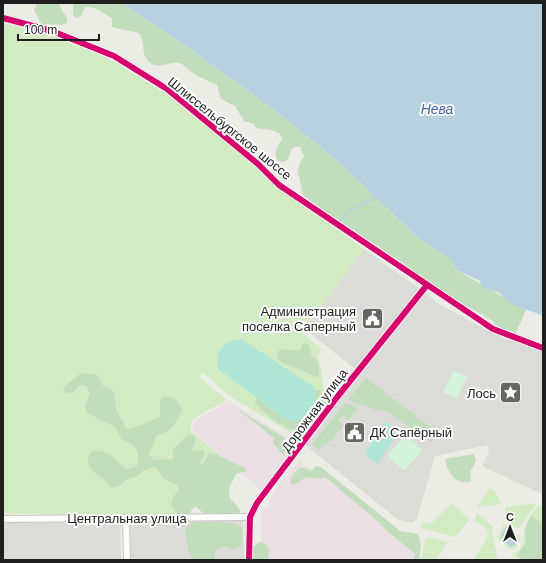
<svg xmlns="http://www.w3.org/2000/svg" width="546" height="563" font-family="Helvetica,sans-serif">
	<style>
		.residential { fill: #dbdbd8 }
		.industrial { fill: #eadfe3 }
		.grass { fill: #d2ebc3 }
		.forest { fill: #c1ddbb }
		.park { fill: #d3f4d9 }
		.pitch { fill: #b0e6d8 }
		.water { fill: #b8d1e1 }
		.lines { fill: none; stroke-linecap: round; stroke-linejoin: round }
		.stream { stroke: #b8d1e1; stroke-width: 1.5 }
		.ferry { stroke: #4768b1; stroke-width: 1; stroke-dasharray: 5 4; stroke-linecap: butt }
		.street-casing { stroke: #c5c5c2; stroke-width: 8 }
		.street { stroke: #fcfcfb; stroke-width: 6 }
		.cycleway-casing { stroke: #fff; stroke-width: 8 }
		.cycleway { stroke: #d6006c; stroke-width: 6 }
		.labels { text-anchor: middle; stroke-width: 4; stroke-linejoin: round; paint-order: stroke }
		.street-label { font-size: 13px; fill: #1e1e1e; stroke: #fff }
		.poi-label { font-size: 13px; fill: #1e1e1e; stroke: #fff; text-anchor: end }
		.water-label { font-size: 14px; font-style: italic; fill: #4768b1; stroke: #fff }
	</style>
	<rect width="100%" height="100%" fill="#ecece6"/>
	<!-- residential -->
	<g class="residential">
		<path d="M364 249 420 289 355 369 305 329Z"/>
		<path d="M424 291 437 303 494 334 543 352 542 494 482 466 489 451 488 445 435 456 417 519 412 523 406 522 397 519 304 444 340 395Z"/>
		<path d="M243 520 244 560H131L130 521Z"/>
		<path d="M3 522 120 523 121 560H3Z"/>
	</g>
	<!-- industrial -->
	<g class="industrial">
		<path d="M229 401 298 444 261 490 192 430 194 421Z"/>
		<path d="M300 461 307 468H312L420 552 416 560H262L261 507 269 508V499L282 480Z"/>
	</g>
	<!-- grass -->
	<g class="grass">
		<path d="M3 23 52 35 113 61 165 93 256 166 278 188 292 196 364 249 302 333 321 349 317 357 320 361 323 387 327 391 328 404 301 439 231 397 202 372 200 378 227 400 193 419 190 430 225 460 184 514H7L3 510Z"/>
		<path d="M490 488 495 491 501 504 477 507Z"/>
		<path d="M452 503 469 520 455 537 421 528 422 522 431 524Z"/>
		<path d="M538 503 532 509 519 529 505 521V507Z"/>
		<path d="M543 504V560H520L512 554C516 552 520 550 522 546 524 541 524 537 524 533 525 523 533 507 543 504Z"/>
		<path d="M477 513 493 527C491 540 497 547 497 560H474L489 534 486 532 487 528 474 521Z"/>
		<path d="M504 524 520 537 519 545 511 550 497 538Z"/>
		<path d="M429 537 447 542 436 560H421L425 540Z"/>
	</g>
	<!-- forest -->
	<g class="forest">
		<path d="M37 3H58L67 18V23L62 25 41 24 34 10Z"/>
		<path d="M73 3H121L176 39 276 111 341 164 418 238 452 259 457 270 526 310 515 335 495 326 493 321C427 284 362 241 302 194 302 177 292 173 304 156L300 147H294L291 150 288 160 283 162 278 161C272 151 278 147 282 139L280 134 271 130 256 128 254 124 244 121 235 106 221 99 217 85C209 81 199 78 192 72 188 70 184 64 179 63 170 61 158 70 149 62 141 55 145 42 139 33L112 27V18C102 13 96 6 85 7L81 16 76 18 73 14Z"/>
		<path d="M306 343 310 346 311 354 319 363V378L279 361 277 356 278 351 282 349 299 351 301 349 302 344Z"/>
		<path d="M81 373 97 375 102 385 112 390 115 395 116 410 127 429C133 429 157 419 160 416V400L163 396C174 397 178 399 182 410 178 420 169 435 157 435L149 455 154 460 173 459V449L188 435 193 436 196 440 192 450 194 451 204 450V455L200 462 201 464 204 463 209 453C223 454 232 464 246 468V471L236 474 229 488 230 498 240 510 239 515 203 513 196 507 192 509 190 514 180 515C167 506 171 500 179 489L177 485 162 478 158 469C148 464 144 473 135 477 132 478 129 478 126 480 120 485 118 489 109 487L108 482C98 475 80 465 92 451 113 451 112 459 127 469L137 466C140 452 137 443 122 440L115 427 87 413 85 407 90 393 85 385H79L73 393H68L63 391 65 386Z"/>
		<path d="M366 378 438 433 431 442 383 409 379 411 348 400Z"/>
		<path d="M318 390H320L324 397V402L318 414 307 421 299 431C286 430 263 413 255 403V401L259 397Z"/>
		<path d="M345 403 358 408 348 420 342 415 338 421 344 425 331 440 319 449 312 444Z"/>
		<path d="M237 409 285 438 286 453 284 454 280 452 278 448 273 443 274 438Z"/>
		<path d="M474 454 476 461 470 472 471 482C455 485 448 473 445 459Z"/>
		<path d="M316 466 321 467 400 531 418 534 421 545 419 560H413L415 554 385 529 381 524 325 477 319 479 306 477 294 485 290 483 292 476 299 468H304L311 471Z"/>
		<path d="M531 516 543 523V560H523L517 555 526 544 525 528Z"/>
		<path d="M193 522C206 523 234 518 242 529L241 546 235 550 226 546 217 548 214 553 215 560H193L188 550 185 529Z"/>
		<path d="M259 542 264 543 269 549 268 560H252L253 547Z"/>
	</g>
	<!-- park -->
	<g class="park">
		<path d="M454 371 467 377 456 399 443 392Z"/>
		<path d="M405 435 423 450 404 471 387 456Z"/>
	</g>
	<!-- pitch -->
	<g class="pitch">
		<path d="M241 339 314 387C319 397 311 416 299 420 295 422 290 420 286 419L218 369C215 351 223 340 241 339Z"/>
		<path d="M385 422 399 431 378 464 364 454Z"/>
	</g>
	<!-- water -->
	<g class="water">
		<path d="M121 3H543V316C529 309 509 307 500 293 491 289 483 291 480 281L457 270 451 259 418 238 341 164 276 111 176 39Z"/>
		<path d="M504 529 518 539 515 545 510 547 501 537Z"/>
	</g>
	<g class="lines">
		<!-- stream -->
		<path class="stream" d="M338 222 351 210 376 197"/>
		<!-- ferry -->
		<path class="ferry" d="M540 3 543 4"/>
		<defs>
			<g id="street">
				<path d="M3 18 52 31 114 56 167 89 258 164 279 185 493 329 543 348"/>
				<path d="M3 519 250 517"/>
				<path d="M126 519 127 560"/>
				<path d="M249 560 250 517 257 503 338 396 427 285"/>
			</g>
		</defs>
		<!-- street casing -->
		<use href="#street" class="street-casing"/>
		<!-- street -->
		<use href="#street" class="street"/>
		<defs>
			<g id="cycleway">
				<path d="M3 18 52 31 114 56 167 89 258 164 279 185 493 329 543 348"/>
				<path d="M249 560 250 517 257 503 338 396 427 285"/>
			</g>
		</defs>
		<!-- cycleway casing -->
		<use href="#cycleway" class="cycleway-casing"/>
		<!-- cycleway -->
		<use href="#cycleway" class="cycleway"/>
	</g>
	<!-- icons -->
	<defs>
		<symbol id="civic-square" viewBox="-11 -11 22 22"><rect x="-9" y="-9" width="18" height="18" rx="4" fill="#666664" stroke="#fff"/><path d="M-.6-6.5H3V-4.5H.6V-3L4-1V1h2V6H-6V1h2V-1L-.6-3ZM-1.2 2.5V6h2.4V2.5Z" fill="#fff"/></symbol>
		<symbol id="sight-square" viewBox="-11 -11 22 22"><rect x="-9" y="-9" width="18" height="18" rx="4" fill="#666664" stroke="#fff"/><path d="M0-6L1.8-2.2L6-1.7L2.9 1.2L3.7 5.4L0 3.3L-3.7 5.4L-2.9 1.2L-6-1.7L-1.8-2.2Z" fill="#fff"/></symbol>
	</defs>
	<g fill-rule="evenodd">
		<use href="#civic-square" x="360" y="306" width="25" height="25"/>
		<use href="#sight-square" x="498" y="380" width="25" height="25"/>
		<use href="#civic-square" x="342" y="420" width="25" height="25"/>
	</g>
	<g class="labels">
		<!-- street labels -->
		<g class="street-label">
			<text transform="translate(230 128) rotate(39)" y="5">Шлиссельбургское шоссе</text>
			<text transform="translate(314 410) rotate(-53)" y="5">Дорожная улица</text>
			<text x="127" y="523">Центральная улица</text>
		</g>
		<!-- poi labels -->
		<g class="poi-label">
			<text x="356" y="316">Администрация<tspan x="356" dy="15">поселка Саперный</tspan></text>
			<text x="496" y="398">Лось</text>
			<text x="370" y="437" text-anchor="start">ДК Сапёрный</text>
		</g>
		<!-- water labels -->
		<g class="water-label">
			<text x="437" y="114">Нева</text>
		</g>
	</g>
	<!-- border -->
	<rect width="546" height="563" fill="none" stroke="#1e1e1e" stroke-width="8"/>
	<!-- north arrow -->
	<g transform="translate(510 527)" stroke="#ffffff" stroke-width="3" paint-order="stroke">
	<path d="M0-3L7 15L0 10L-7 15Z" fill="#1e1e1e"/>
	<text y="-6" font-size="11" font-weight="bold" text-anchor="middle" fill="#1e1e1e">С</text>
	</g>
	<!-- scale -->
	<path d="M18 34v6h81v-6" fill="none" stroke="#1e1e1e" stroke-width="2"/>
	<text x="24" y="34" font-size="12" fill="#1e1e1e" stroke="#ffffff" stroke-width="3" paint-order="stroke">100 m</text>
</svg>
